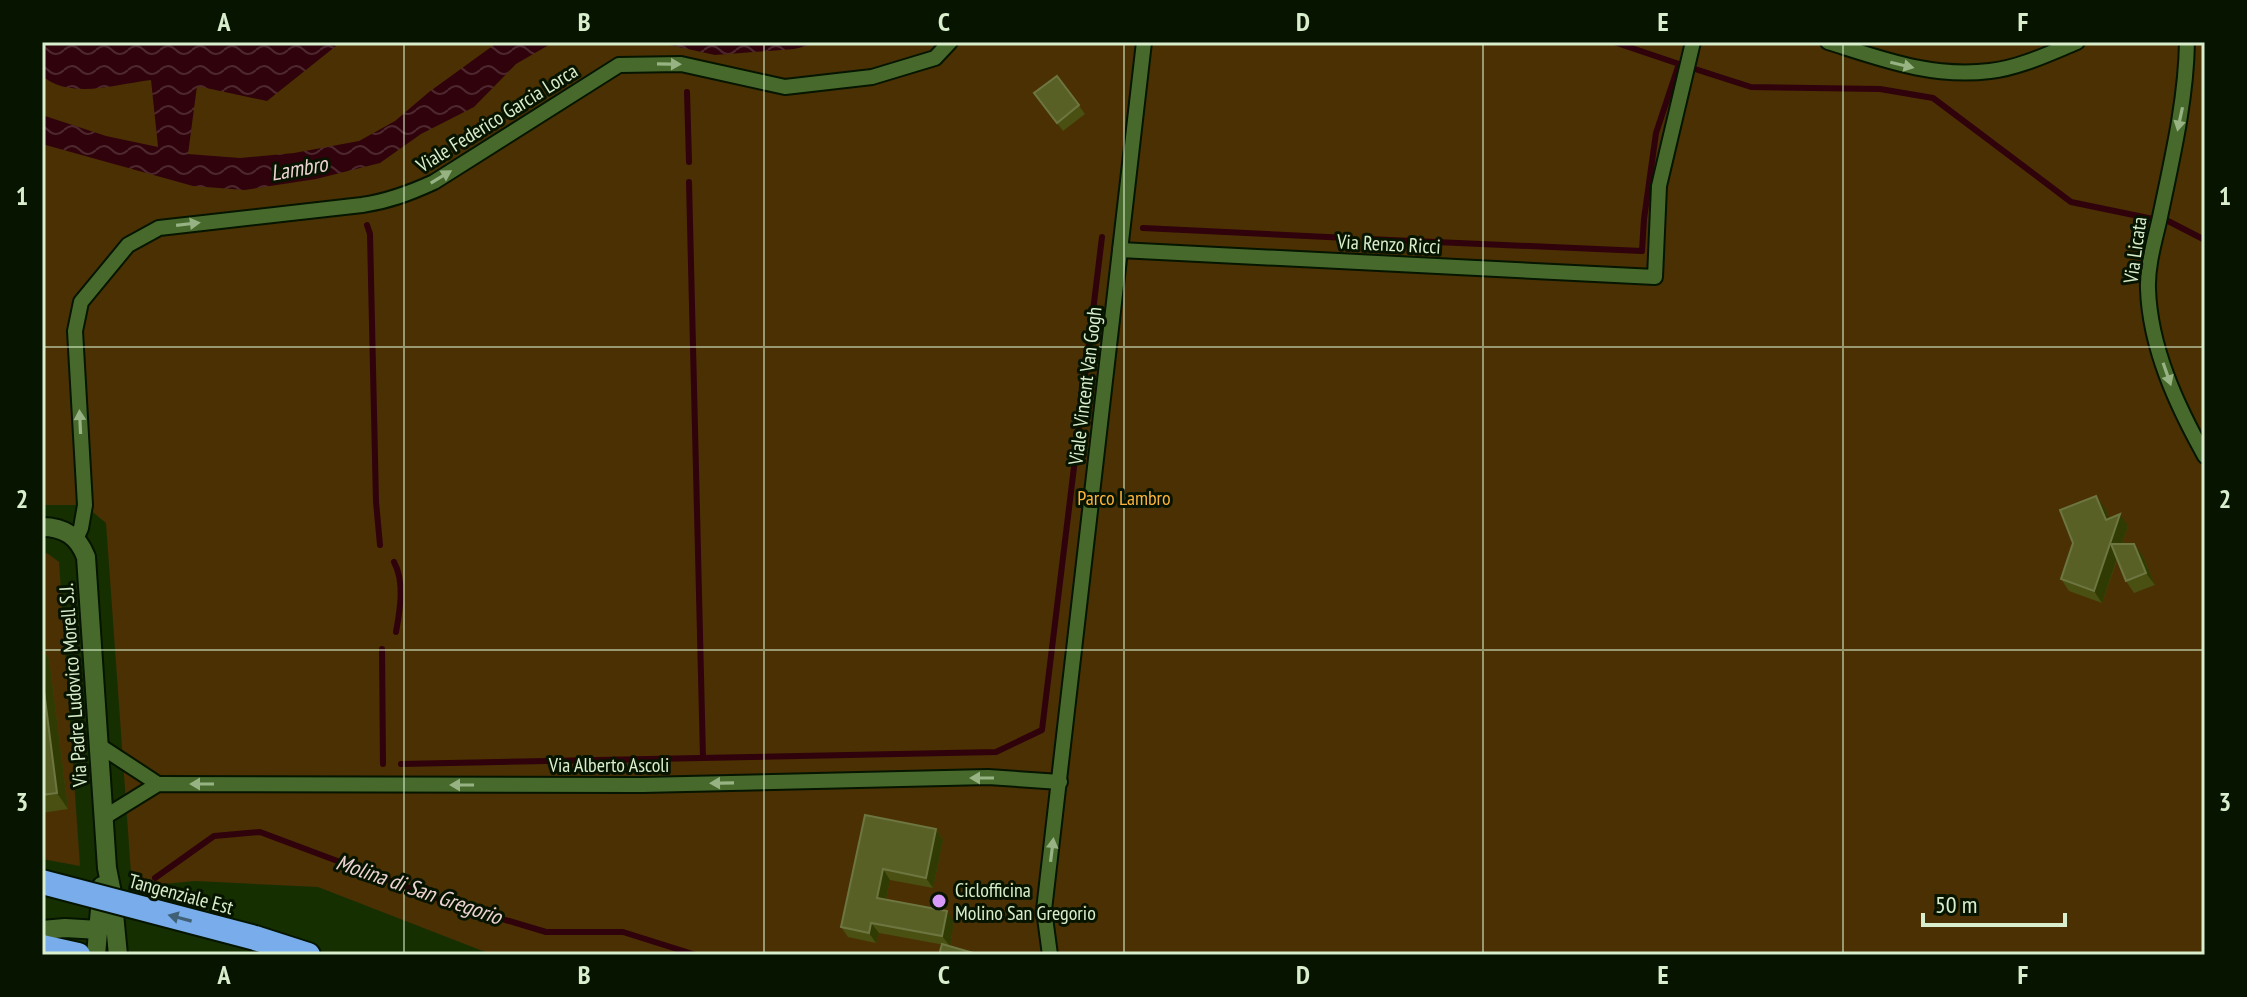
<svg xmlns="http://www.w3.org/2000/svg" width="2247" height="997" font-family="'PT Sans Narrow',sans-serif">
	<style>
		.green { fill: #4a3003 }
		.water { fill: url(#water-waves) }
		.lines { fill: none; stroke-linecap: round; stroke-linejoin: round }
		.stream { stroke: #30020c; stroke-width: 6 }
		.pedestrian-casing { stroke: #051500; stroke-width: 18 }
		.minor-casing { stroke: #051500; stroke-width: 22 }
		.motorway-casing { stroke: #051500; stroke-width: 28 }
		.pedestrian { stroke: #476a2c; stroke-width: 14 }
		.minor { stroke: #476a2c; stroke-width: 18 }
		.motorway { stroke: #78acea; stroke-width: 24 }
		.motorway-bridge-casing { stroke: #051500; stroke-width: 28; stroke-linecap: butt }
		.motorway-bridge { stroke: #78acea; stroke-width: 24 }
		.wall { fill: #4a4f12 }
		.shaded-wall { fill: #2f3b02 }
		.building { fill: #596026; stroke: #6d7640; stroke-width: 2 }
		.oneway { fill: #97b384 }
		.oneway2 { fill: #406075 }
		.grid { fill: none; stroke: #d9eecc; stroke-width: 2; stroke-opacity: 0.55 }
		.poi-dot { fill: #d89af8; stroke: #071400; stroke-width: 3 }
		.labels { text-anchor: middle; stroke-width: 6; stroke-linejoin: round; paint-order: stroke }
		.street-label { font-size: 20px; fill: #d9eecc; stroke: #071400 }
		.park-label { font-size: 20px; fill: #feb33d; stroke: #071400 }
		.poi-label { font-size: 20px; fill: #d9eecc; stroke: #071400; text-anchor: start }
		.water-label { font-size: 22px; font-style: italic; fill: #eed3d5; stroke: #071400 }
		.neatline { fill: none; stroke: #d9eecc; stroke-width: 3 }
		.grid-label { font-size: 26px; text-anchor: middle; font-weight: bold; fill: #d9eecc }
	</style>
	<defs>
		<pattern id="water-waves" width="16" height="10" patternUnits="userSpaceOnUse" patternTransform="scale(2)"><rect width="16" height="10" fill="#30020c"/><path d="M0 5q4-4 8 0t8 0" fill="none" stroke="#4d272e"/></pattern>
	</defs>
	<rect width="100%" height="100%" fill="#162f00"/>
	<!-- green -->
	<g class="green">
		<path d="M42 42H2205V955H493L318 887 195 881 132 887 106 523 84 505H42Z"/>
		<path d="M47 553 59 562 80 866 42 859V554Z"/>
	</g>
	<!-- water -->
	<g class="water">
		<path d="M42 42H326L336 46 267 101 197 86 188 154 240 158 294 153 359 141 395 121 429 92 498 42H554L516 64 474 107 421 134 380 163 316 179 245 190 193 186 42 144V115L106 136 158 147 151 80C116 84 72 100 42 76Z"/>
		<path d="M656 42H824L794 49 715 55Z"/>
	</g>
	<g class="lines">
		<!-- stream -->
		<g class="stream">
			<path d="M1695 69 1751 87 1880 89 1933 98 2071 202 2153 219"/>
			<path d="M687 92 689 162"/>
			<path d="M689 182 703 758"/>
			<path d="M2168 221 2205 240"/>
			<path d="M367 225 370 234 376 502 380 545"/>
			<path d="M1143 228 1348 238"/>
			<path d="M1368 239 1642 251 1644 219 1656 133 1679 64 1614 42"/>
			<path d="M394 562C405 582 400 610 396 632"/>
			<path d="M382 649 383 764"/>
			<path d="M401 764 996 752 1042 730 1102 237"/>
			<path d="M155 878 214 836 260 832 455 905 546 932H623L696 955"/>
		</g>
		<defs>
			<g id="pedestrian">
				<path d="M1828 42C1882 59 1931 78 1990 71 2019 68 2050 53 2077 42"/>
				<path d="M2187 42C2186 101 2172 159 2160 217 2155 240 2147 265 2148 289 2150 348 2177 406 2205 456"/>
				<path d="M1120 250 1655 277 1659 186 1693 42"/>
				<path d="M76 539 81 528 85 505 75 331 81 302 128 245 159 228 362 205C389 201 410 193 434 182L619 65 681 64 785 87 872 77 935 58 950 42"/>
				<path d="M100 746 158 784"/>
				<path d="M103 818 158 784 642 785 988 777 1060 782"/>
				<path d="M1050 955 1044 910 1144 42"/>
			</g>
			<g id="minor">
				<path d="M42 527C64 527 78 536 86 557L107 868 112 893 118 955"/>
				<path d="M42 930 65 928 99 930"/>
				<path d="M96 955 102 886"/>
			</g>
			<g id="motorway">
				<path d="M255 938 308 955"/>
				<path d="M42 947 78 955"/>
			</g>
		</defs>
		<!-- pedestrian casing -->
		<use href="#pedestrian" class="pedestrian-casing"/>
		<!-- minor casing -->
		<use href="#minor" class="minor-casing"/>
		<!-- motorway casing -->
		<use href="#motorway" class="motorway-casing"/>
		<!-- pedestrian -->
		<use href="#pedestrian" class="pedestrian"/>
		<!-- minor -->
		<use href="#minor" class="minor"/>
		<!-- motorway -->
		<use href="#motorway" class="motorway"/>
		<defs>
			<path id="motorway-bridge" d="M42 882 255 938"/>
		</defs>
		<!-- motorway-bridge casing -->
		<use href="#motorway-bridge" class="motorway-bridge-casing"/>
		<!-- motorway-bridge -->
		<use href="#motorway-bridge" class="motorway-bridge"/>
	</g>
	<!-- wall -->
	<g class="wall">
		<path d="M1057 76 1085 114 1063 131 1034 93Z"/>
		<path d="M2105 508 2109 519 2128 526 2122 544H2134L2143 556 2155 585 2134 593 2126 581 2117 560 2102 603 2069 591 2061 579Z"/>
		<path d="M42 648 49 659 68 809 42 813Z"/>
		<path d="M865 815 936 829 943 840 933 888 890 880 886 899 954 921 950 946 879 933 876 943 848 937 841 927Z"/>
	</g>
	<!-- shaded-wall -->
	<g class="shaded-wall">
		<path d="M2096 496 2105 508 2114 531 2120 514 2128 526 2102 603 2094 591 2106 520Z"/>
		<path d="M2134 544 2143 556 2155 585 2146 573Z"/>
		<path d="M42 648 49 659 68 809 57 793 42 675Z"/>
		<path d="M936 829 943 840 933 888 926 878Z"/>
		<path d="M883 869 890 880 884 908 877 898Z"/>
		<path d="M947 911 954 921 950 946 942 936Z"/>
		<path d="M871 923 879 933 876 943 869 933Z"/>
	</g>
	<!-- building -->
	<g class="building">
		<path d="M1057 76 1079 105 1057 123 1034 93Z"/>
		<path d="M2096 496 2106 520 2120 514 2094 591 2061 579 2073 543 2060 510Z"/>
		<path d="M2111 544H2134L2146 573 2126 581Z"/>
		<path d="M42 675 57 793 42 795Z"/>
		<path d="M865 815 936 829 926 878 883 869 877 898 947 911 942 936 871 923 869 933 841 927Z"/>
		<path d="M942 944 973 953 972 955H939Z"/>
	</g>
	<!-- one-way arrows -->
	<defs><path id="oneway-solid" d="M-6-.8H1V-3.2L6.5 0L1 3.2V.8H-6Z" transform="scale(2)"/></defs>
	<g class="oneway">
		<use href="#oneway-solid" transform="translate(669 64) rotate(1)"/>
		<use href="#oneway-solid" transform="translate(1902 65) rotate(13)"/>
		<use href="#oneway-solid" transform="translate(2180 119) rotate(102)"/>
		<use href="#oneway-solid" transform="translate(441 177) rotate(-31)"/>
		<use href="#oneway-solid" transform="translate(188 224) rotate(-7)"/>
		<use href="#oneway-solid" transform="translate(2167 374) rotate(71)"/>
		<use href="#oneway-solid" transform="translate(80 422) rotate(-93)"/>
		<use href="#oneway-solid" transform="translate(982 778) rotate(-180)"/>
		<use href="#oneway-solid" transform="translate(722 783) rotate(179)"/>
		<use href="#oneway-solid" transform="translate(202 784) rotate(-180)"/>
		<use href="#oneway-solid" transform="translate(462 785) rotate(-180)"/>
		<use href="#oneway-solid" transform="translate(1052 850) rotate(-83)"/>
	</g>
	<use class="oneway2" href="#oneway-solid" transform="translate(180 918) rotate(-165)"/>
	<!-- grid -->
	<path class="grid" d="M404 42V955M764 42V955M1124 42V955M1483 42V955M1843 42V955M42 347H2205M42 650H2205"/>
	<!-- markers -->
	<circle class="poi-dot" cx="939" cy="901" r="8"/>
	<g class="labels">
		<!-- street labels -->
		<g class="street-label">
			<text transform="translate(497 118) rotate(-32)" y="7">Viale Federico Garcia Lorca</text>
			<text transform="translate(1389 244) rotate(3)" y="7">Via Renzo Ricci</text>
			<text transform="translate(2135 250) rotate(-82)" y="7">Via Licata</text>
			<text transform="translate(1085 386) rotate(-83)" y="7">Viale Vincent Van Gogh</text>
			<text transform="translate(73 685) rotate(-94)" y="7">Via Padre Ludovico Morell S.J.</text>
			<text x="609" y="772">Via Alberto Ascoli</text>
			<text transform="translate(181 894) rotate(15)" y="7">Tangenziale Est</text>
		</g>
		<!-- park labels -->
		<g class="park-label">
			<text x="1124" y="505">Parco Lambro</text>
		</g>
		<!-- poi labels -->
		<g class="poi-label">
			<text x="955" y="897">Ciclofficina<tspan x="955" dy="23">Molino San Gregorio</tspan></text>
		</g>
		<!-- water labels -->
		<g class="water-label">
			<text transform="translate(299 168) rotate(-10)" y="8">Lambro</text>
			<text transform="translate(419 889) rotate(19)" y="8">Molina di San Gregorio</text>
		</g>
	</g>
	<!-- border -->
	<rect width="2247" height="997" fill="none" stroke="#071400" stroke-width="88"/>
	<!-- scale -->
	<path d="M1923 913v12h142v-12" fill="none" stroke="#d9eecc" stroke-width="4"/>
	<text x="1935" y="913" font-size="24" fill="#d9eecc" stroke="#071400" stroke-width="6" paint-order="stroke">50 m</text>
	<rect x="44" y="44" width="2159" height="909" class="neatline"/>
	<g class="grid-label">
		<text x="224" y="31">A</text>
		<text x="584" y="31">B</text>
		<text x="944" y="31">C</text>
		<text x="1303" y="31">D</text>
		<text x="1663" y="31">E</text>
		<text x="2023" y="31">F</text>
		<text x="22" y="205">1</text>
		<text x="2225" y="205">1</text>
		<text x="22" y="508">2</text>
		<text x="2225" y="508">2</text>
		<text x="22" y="811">3</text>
		<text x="2225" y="811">3</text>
		<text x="224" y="984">A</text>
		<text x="584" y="984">B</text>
		<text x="944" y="984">C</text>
		<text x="1303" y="984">D</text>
		<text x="1663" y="984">E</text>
		<text x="2023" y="984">F</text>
	</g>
</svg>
